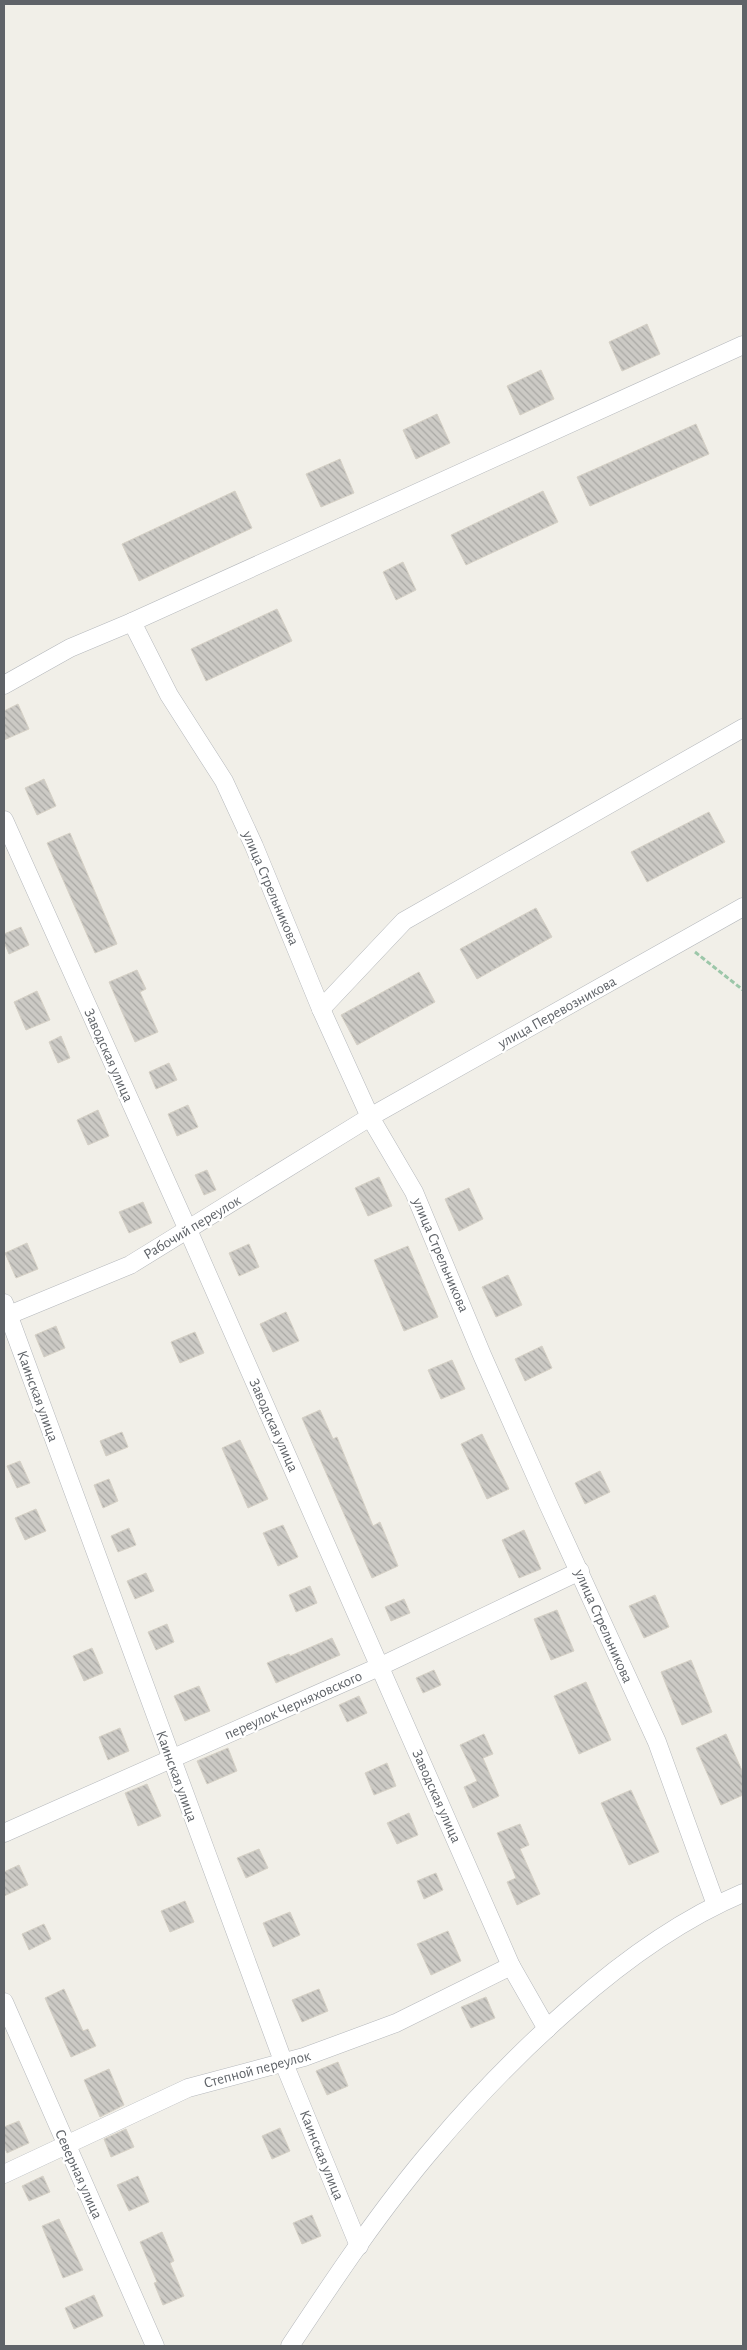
<svg xmlns="http://www.w3.org/2000/svg" width="747" height="2350" font-family="'Alegreya Sans',sans-serif">
	<style>
		.building { fill: url(#building-back-hatch); stroke: #d6d1c6 }
		.lines { fill: none; stroke-linecap: round; stroke-linejoin: round }
		.minor-casing { stroke: #b5b8bc; stroke-width: 19 }
		.path { stroke: #9cc7a9; stroke-width: 3; stroke-dasharray: 5 2.5; stroke-linecap: butt }
		.minor { stroke: #fff; stroke-width: 18 }
		.labels { text-anchor: middle; stroke-width: 4.5; stroke-linejoin: round; paint-order: stroke }
		.street-label { font-size: 15px; fill: #5f6368; stroke: #fff }
	</style>
	<defs>
		<pattern id="building-back-hatch" width="6" height="6" patternUnits="userSpaceOnUse" patternTransform="scale(1.25)"><rect width="6" height="6" fill="#cccac5"/><path d="M-1 5l2 2M0 0l6 6M5-1l2 2" fill="none" stroke="#a9a8a4"/></pattern>
	</defs>
	<rect width="100%" height="100%" fill="#f1efe8"/>
	<!-- building -->
	<g class="building">
		<path d="M647 324 660 354 622 371 609 342Z"/>
		<path d="M541 370 554 399 520 415 507 386Z"/>
		<path d="M437 414 450 443 416 459 403 430Z"/>
		<path d="M696 424 709 454 590 506 577 477Z"/>
		<path d="M340 459 354 493 321 507 306 474Z"/>
		<path d="M235 491 252 528 139 581 122 544Z"/>
		<path d="M543 491 558 522 466 565 451 535Z"/>
		<path d="M403 562 416 590 396 600 383 572Z"/>
		<path d="M277 609 292 641 206 681 191 649Z"/>
		<path d="M18 704 29 729 4 740V711Z"/>
		<path d="M44 779 56 806 37 815 25 788Z"/>
		<path d="M709 812 725 842 647 882 631 852Z"/>
		<path d="M70 833 117 944 95 953 47 843Z"/>
		<path d="M536 908 552 937 477 979 460 949Z"/>
		<path d="M21 927 29 945 9 954 4 942V934Z"/>
		<path d="M137 970 146 989 140 992 158 1032 135 1042 109 982Z"/>
		<path d="M419 972 435 1002 357 1045 341 1015Z"/>
		<path d="M37 991 50 1020 26 1030 14 1002Z"/>
		<path d="M61 1036 70 1058 58 1063 49 1042Z"/>
		<path d="M169 1063 177 1080 156 1089 149 1072Z"/>
		<path d="M188 1105 198 1127 177 1136 168 1114Z"/>
		<path d="M98 1110 109 1136 88 1145 77 1120Z"/>
		<path d="M207 1170 216 1190 204 1195 195 1175Z"/>
		<path d="M379 1177 392 1206 368 1216 355 1188Z"/>
		<path d="M469 1188 483 1219 459 1231 445 1199Z"/>
		<path d="M143 1202 152 1223 129 1233 119 1212Z"/>
		<path d="M27 1243 38 1269 16 1278 5 1253Z"/>
		<path d="M249 1244 259 1267 239 1276 229 1253Z"/>
		<path d="M408 1246 438 1317 404 1331 374 1260Z"/>
		<path d="M508 1275 522 1305 496 1317 482 1287Z"/>
		<path d="M286 1312 299 1341 273 1352 260 1324Z"/>
		<path d="M56 1326 65 1348 44 1357 35 1335Z"/>
		<path d="M195 1332 204 1353 180 1363 171 1342Z"/>
		<path d="M542 1346 552 1368 525 1381 515 1359Z"/>
		<path d="M452 1360 465 1389 441 1399 428 1370Z"/>
		<path d="M320 1410 333 1439 337 1437 373 1526 380 1522 398 1566 372 1578 302 1418Z"/>
		<path d="M122 1432 128 1447 106 1456 100 1441Z"/>
		<path d="M482 1434 509 1489 487 1499 461 1444Z"/>
		<path d="M240 1440 268 1499 248 1508 222 1448Z"/>
		<path d="M20 1461 30 1483 17 1488 7 1466Z"/>
		<path d="M600 1471 610 1492 585 1504 575 1483Z"/>
		<path d="M109 1479 118 1501 103 1508 94 1485Z"/>
		<path d="M36 1509 46 1531 25 1540 15 1518Z"/>
		<path d="M283 1525 298 1557 278 1566 263 1533Z"/>
		<path d="M129 1528 136 1545 118 1552 111 1536Z"/>
		<path d="M524 1530 541 1569 519 1578 502 1540Z"/>
		<path d="M146 1573 154 1591 135 1599 127 1581Z"/>
		<path d="M310 1586 317 1603 296 1612 289 1595Z"/>
		<path d="M655 1595 669 1627 644 1638 629 1606Z"/>
		<path d="M404 1599 410 1613 391 1621 385 1607Z"/>
		<path d="M557 1610 574 1651 551 1660 534 1619Z"/>
		<path d="M167 1624 174 1642 156 1650 148 1632Z"/>
		<path d="M332 1638 340 1655 276 1683 267 1663 289 1654 290 1656Z"/>
		<path d="M92 1648 103 1673 84 1681 73 1656Z"/>
		<path d="M691 1660 712 1712 682 1725 661 1672Z"/>
		<path d="M434 1670 441 1685 423 1693 416 1678Z"/>
		<path d="M586 1682 611 1740 579 1754 554 1696Z"/>
		<path d="M199 1686 210 1711 185 1721 174 1696Z"/>
		<path d="M359 1696 367 1713 347 1722 339 1705Z"/>
		<path d="M120 1728 129 1751 108 1760 99 1737Z"/>
		<path d="M484 1734 493 1754 483 1758 499 1796 473 1808 464 1787 477 1781 460 1745Z"/>
		<path d="M726 1734 743 1773V1795L721 1805 696 1748Z"/>
		<path d="M228 1748 237 1771 207 1784 197 1761Z"/>
		<path d="M387 1763 396 1786 374 1795 365 1773Z"/>
		<path d="M147 1784 161 1816 138 1826 125 1793Z"/>
		<path d="M631 1790 659 1852 629 1865 601 1803Z"/>
		<path d="M409 1813 418 1835 397 1844 387 1823Z"/>
		<path d="M520 1824 529 1845 520 1849 540 1894 517 1905 507 1882 516 1878 497 1833Z"/>
		<path d="M259 1849 268 1868 246 1878 237 1858Z"/>
		<path d="M19 1865 28 1885 4 1896V1872Z"/>
		<path d="M436 1873 443 1890 424 1899 417 1881Z"/>
		<path d="M185 1901 194 1922 170 1932 161 1911Z"/>
		<path d="M290 1912 300 1935 273 1947 263 1923Z"/>
		<path d="M44 1924 51 1939 29 1950 22 1934Z"/>
		<path d="M448 1931 461 1961 431 1975 417 1944Z"/>
		<path d="M64 1989 83 2031 88 2029 96 2046 71 2057 45 1998Z"/>
		<path d="M319 1989 328 2011 302 2022 292 2000Z"/>
		<path d="M486 1997 495 2018 471 2028 461 2007Z"/>
		<path d="M338 2062 348 2086 327 2095 316 2071Z"/>
		<path d="M109 2069 124 2105 100 2117 84 2080Z"/>
		<path d="M19 2121 29 2143 7 2153 4 2146V2127Z"/>
		<path d="M280 2128 290 2151 272 2159 262 2136Z"/>
		<path d="M126 2129 134 2147 111 2157 104 2139Z"/>
		<path d="M43 2176 50 2192 29 2201 22 2186Z"/>
		<path d="M138 2176 149 2202 129 2211 117 2185Z"/>
		<path d="M312 2215 321 2236 302 2244 293 2223Z"/>
		<path d="M59 2219 83 2270 63 2278 42 2226Z"/>
		<path d="M162 2232 174 2261 170 2263 184 2296 163 2305 154 2283 157 2282 140 2242Z"/>
		<path d="M94 2295 103 2316 74 2329 65 2308Z"/>
	</g>
	<g class="lines">
		<defs>
			<g id="minor">
				<path d="M132 622 169 695 224 781 254 846 321 1009 370 1117 414 1192 482 1355 548 1504 657 1742 716 1905"/>
				<path d="M4 685 70 648 132 622 743 345"/>
				<path d="M4 820 188 1230 511 1966 547 2029"/>
				<path d="M321 1009 404 921 743 728"/>
				<path d="M4 1303 283 2061 359 2246"/>
				<path d="M4 1317 130 1265 370 1117 743 907"/>
				<path d="M4 1833 381 1666 580 1571"/>
				<path d="M4 2002 155 2346"/>
				<path d="M4 2174 188 2088 304 2057 396 2023 511 1966"/>
				<path d="M290 2346C335 2278 381 2209 434 2147 476 2097 522 2050 571 2007 623 1961 679 1920 743 1893"/>
			</g>
		</defs>
		<!-- minor casing -->
		<use href="#minor" class="minor-casing"/>
		<!-- path -->
		<path class="path" d="M695 952 743 990"/>
		<!-- minor -->
		<use href="#minor" class="minor"/>
	</g>
	<g class="labels">
		<!-- street labels -->
		<g class="street-label">
			<text transform="translate(271 888) rotate(67)" y="5">улица Стрельникова</text>
			<text transform="translate(557 1012) rotate(-29)" y="5">улица Перевозникова</text>
			<text transform="translate(109 1055) rotate(66)" y="5">Заводская улица</text>
			<text transform="translate(192 1227) rotate(-31)" y="5">Рабочий переулок</text>
			<text transform="translate(441 1255) rotate(67)" y="5">улица Стрельникова</text>
			<text transform="translate(38 1396) rotate(70)" y="5">Каинская улица</text>
			<text transform="translate(274 1425) rotate(66)" y="5">Заводская улица</text>
			<text transform="translate(604 1626) rotate(66)" y="5">улица Стрельникова</text>
			<text transform="translate(293 1705) rotate(-24)" y="5">переулок Черняховского</text>
			<text transform="translate(177 1776) rotate(70)" y="5">Каинская улица</text>
			<text transform="translate(437 1796) rotate(66)" y="5">Заводская улица</text>
			<text transform="translate(257 2069) rotate(-15)" y="5">Степной переулок</text>
			<text transform="translate(322 2155) rotate(68)" y="5">Каинская улица</text>
			<text transform="translate(79 2174) rotate(66)" y="5">Северная улица</text>
		</g>
	</g>
	<!-- border -->
	<rect width="747" height="2350" fill="none" stroke="#5f6368" stroke-width="10"/>
</svg>
